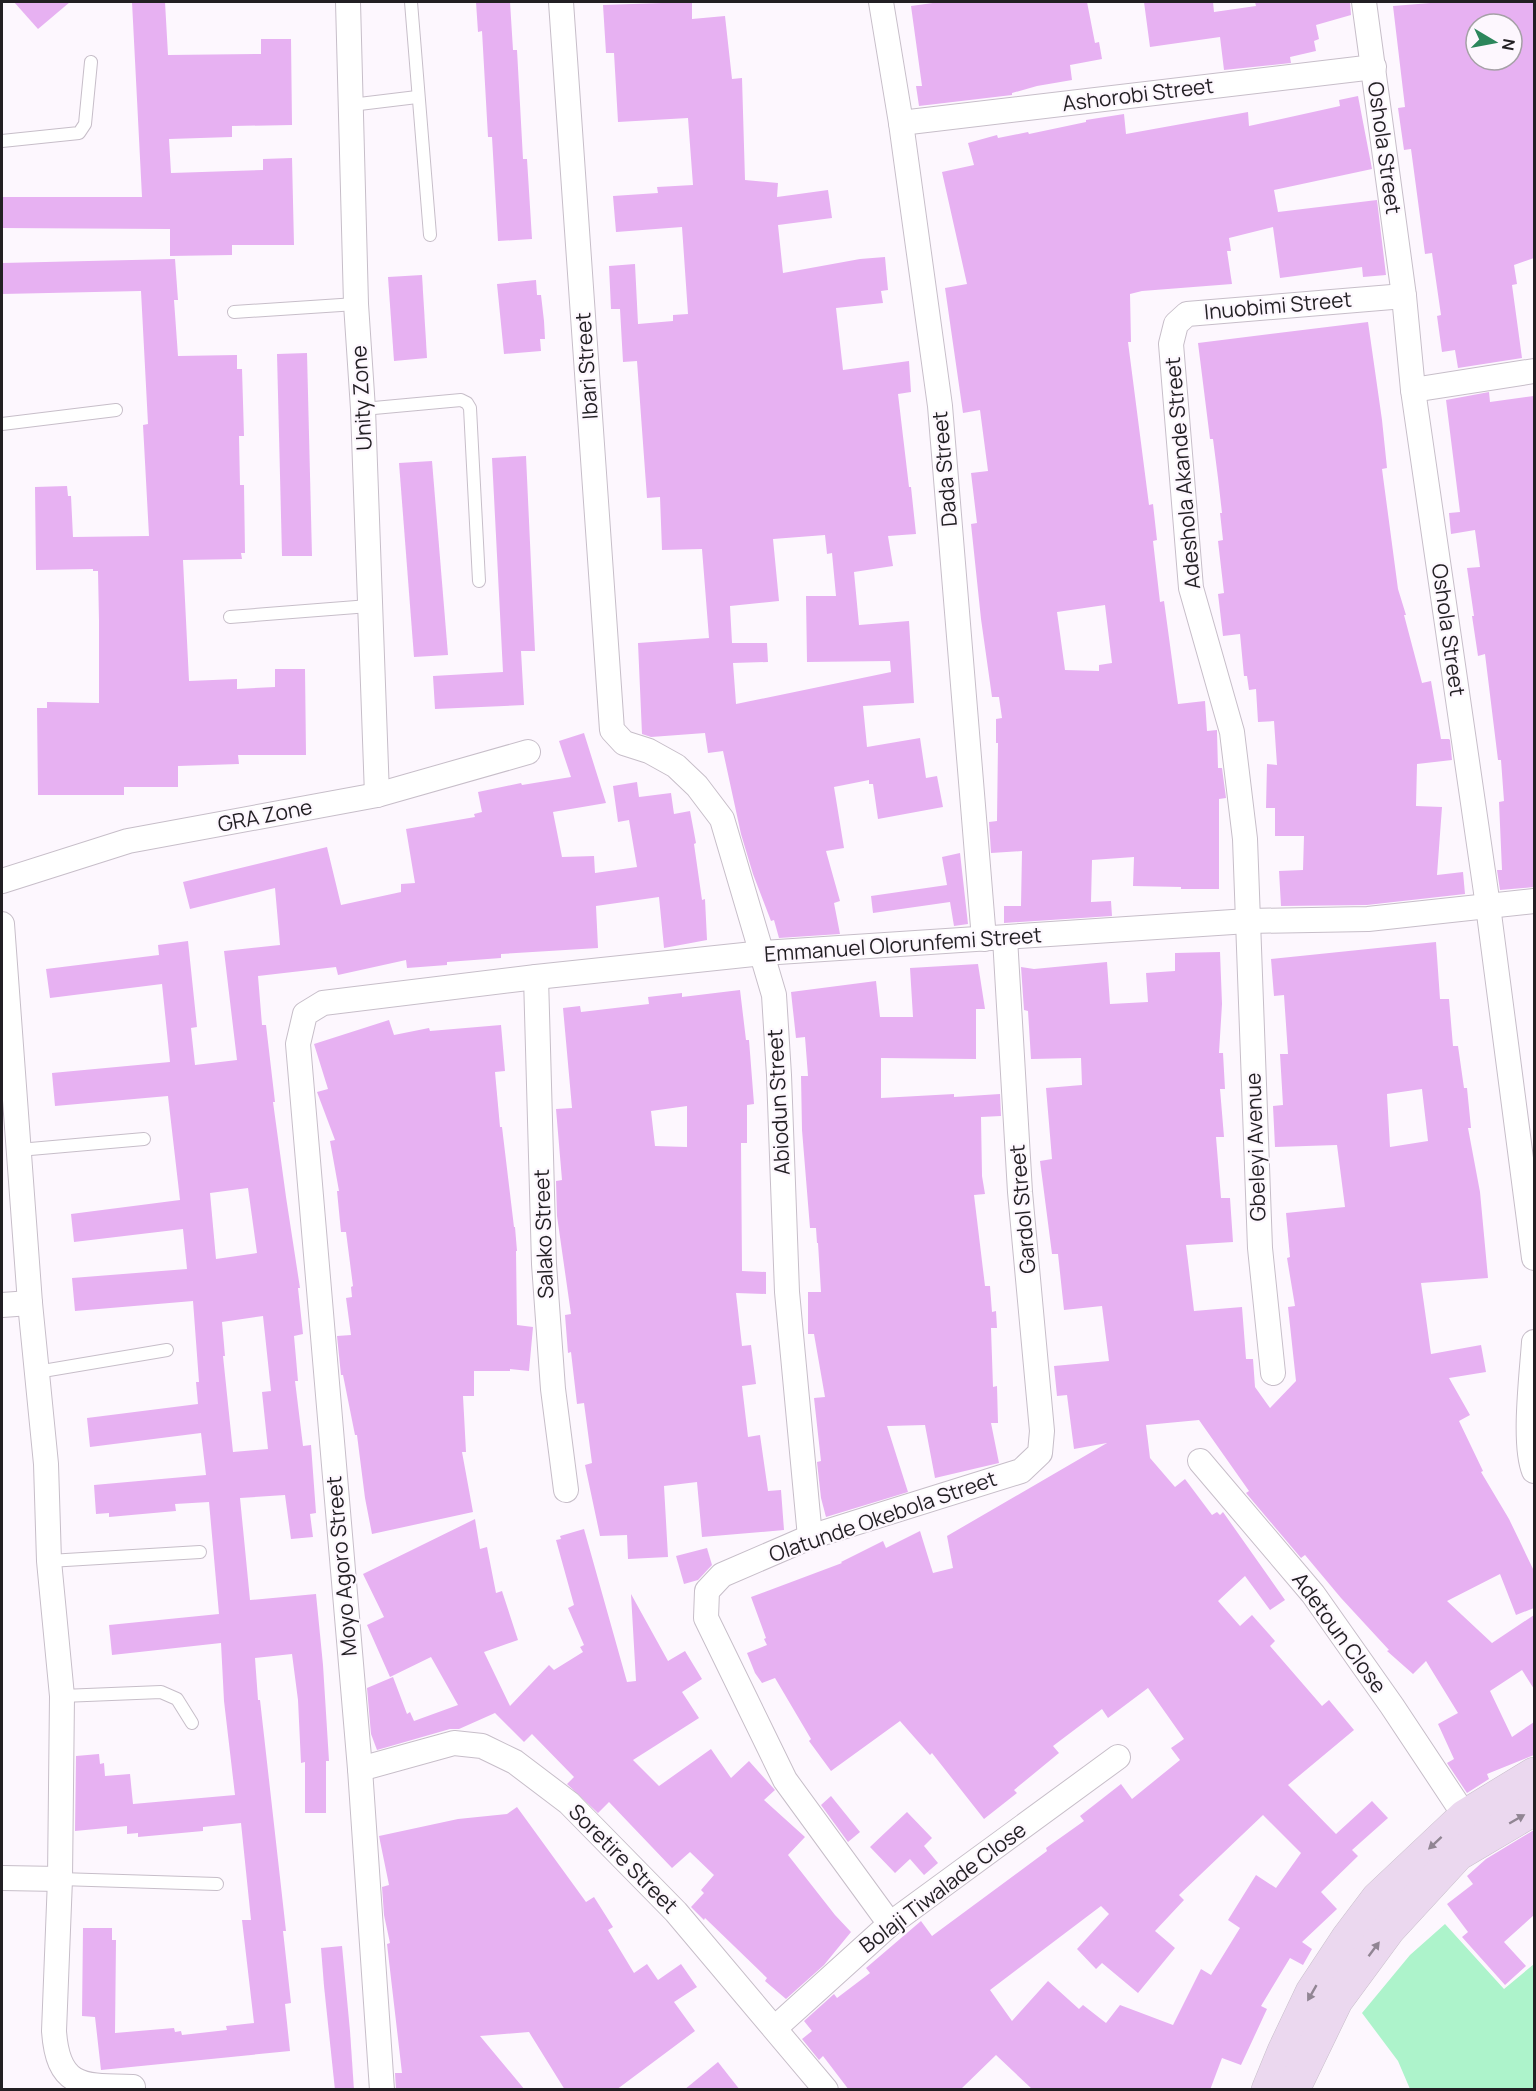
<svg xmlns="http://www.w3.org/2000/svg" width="1536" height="2091" font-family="Manrope,sans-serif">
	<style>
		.green { fill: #adf3cb }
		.building { fill: #e7b1f2; fill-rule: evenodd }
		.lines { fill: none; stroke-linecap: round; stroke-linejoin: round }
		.lane-casing { stroke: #c7bec9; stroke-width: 14 }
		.street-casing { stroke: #c7bec9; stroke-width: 26 }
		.secondary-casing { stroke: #c7bec9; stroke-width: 34 }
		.lane { stroke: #fff; stroke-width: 12 }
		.street { stroke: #fff; stroke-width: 24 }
		.secondary { stroke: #ebd8ef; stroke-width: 33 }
		.oneway { fill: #918593 }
		.labels { text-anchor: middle; stroke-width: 4.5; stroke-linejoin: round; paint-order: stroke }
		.street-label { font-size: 21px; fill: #221f23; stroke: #fdf7fe }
	</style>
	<rect width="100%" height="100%" fill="#fdf7fe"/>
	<!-- green -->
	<path class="green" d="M1445 1924 1504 1989 1534 1964V2089H1410L1398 2061 1362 2013 1410 1955Z"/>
	<!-- building -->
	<g class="building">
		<path d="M14 2H70L38 29Z"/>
		<path d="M132 2H165L168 55 261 54V39H291L292 125 232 126V137L169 139 171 173 263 170V159L292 158 294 245H232V255L170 256V229L2 228V197H142Z"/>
		<path d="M476 2H510L513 50H517L523 159H527L532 239 498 241 492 137H488L482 31 478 32Z"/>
		<path d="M692 2V19L725 16 732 79 742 78 745 180 778 183 777 197 828 190 832 218 778 225 783 273 860 259 885 257 888 290 881 291 883 303 836 308 843 370 909 361 911 392 898 394 909 487H911L916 534 888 536 893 566 854 572 859 625 909 621 914 703 863 706 867 747 920 738 926 778 937 776 943 807 878 819 873 784H869V780L834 787 844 848 826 851 840 901 834 903 840 934 779 938 774 920 771 921 753 874 741 834 723 751 708 753 705 733 651 737 642 734 638 643 709 638 702 549 662 550 660 497 647 498 637 361 623 362 620 309H611L609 266 635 264 638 324 673 321V315L688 314 682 227 616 232 613 196 658 193 657 187 693 185 688 118 618 122 614 53H606L603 5ZM825 535 827 554 832 553 836 596H806L807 662 890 661 891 672 736 704 733 663 768 662 767 643H732L730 606 779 601 773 539Z"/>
		<path d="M940 2H1087L1095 43 1099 42 1102 59 1070 65 1072 80 1037 86 1012 93V95L919 106 916 86H922L911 6Z"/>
		<path d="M1144 2H1213L1214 12 1256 6 1255 2H1350L1351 15 1316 25 1319 39 1314 41 1316 51 1290 57 1291 63 1224 70 1220 37 1150 47Z"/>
		<path d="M1443 2H1534V258L1514 265 1517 284 1512 285 1522 358 1458 368 1455 350 1442 352 1437 316 1441 315 1432 253 1425 254 1411 149 1404 150 1398 108 1405 107 1393 6ZM1476 24H1512V60H1476Z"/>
		<path d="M1358 96 1372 169 1274 190 1278 212 1377 200 1386 275 1363 277 1362 267 1280 278 1273 227 1229 238 1231 251H1227L1232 284 1142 291 1130 294 1131 342H1128L1149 505 1153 504 1157 540 1153 541 1160 602 1164 601 1178 704 1205 701 1207 731 1217 730V732L1218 768H1222L1226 798 1219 799V889H1181V887L1133 886 1134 857 1092 860 1091 902 1111 901 1112 916 1004 923V906H1021L1022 851 991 853 989 822 997 821 998 743H996V719L1002 718 999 697H992L981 619 971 524 977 523 971 473 988 471 980 410 963 413 945 288 967 284 942 172 974 165 968 143 997 135 998 138 1028 132 1029 134 1086 122V120L1124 114 1126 134 1248 112 1249 126 1340 106 1339 100ZM1105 605 1112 663 1099 665V671L1065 670 1057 612Z"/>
		<path d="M175 259 178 300H174L178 356 237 355V369H242L244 436H239L240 485H244L245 553H241L242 559 183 560 189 681 237 679V689L275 687V669H305L306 755H238L239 764 178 766V787H124V795H38L37 708H47V702L99 703V621L98 571H93V569L36 570 35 487 67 486 68 496H71L73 537 149 536 143 425 148 424 141 291 2 294V263Z"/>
		<path d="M422 275 427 358 394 361 388 277Z"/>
		<path d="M536 280 537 295H541L544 321 545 339H540L541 351 504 354 497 284Z"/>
		<path d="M1368 322 1382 420 1387 468 1382 469 1398 589 1406 615H1404L1422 683 1431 681 1441 739H1449L1450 740 1452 760 1417 764 1416 806 1442 807 1437 875 1463 872 1465 894 1367 905 1281 906 1279 871 1303 870 1304 836H1275V808H1266L1267 764 1277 765 1274 721 1258 722 1256 689 1249 690 1247 676H1244L1240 634 1223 636 1218 594 1224 593 1218 541 1223 540 1220 513H1222L1218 478 1213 439H1210L1198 343Z"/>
		<path d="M307 353 312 556H282L277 354Z"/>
		<path d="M1489 392 1490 402 1534 396V887L1500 890 1497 870H1502L1499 802 1504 801 1501 760H1498L1485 654 1478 656 1472 616H1474L1467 568 1480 567 1475 530 1451 534 1449 513 1460 512 1446 400Z"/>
		<path d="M526 456 535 651H521L524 705 435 709 433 676 503 672 492 458Z"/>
		<path d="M432 461 448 655 414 657 399 463Z"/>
		<path d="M584 733 606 803 553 812 562 857 594 856 595 873 637 867 629 820 618 822 613 786 637 782 639 797 671 793 674 814 690 811 696 843 694 844 702 900 705 899 707 940 664 948 659 897 596 906 598 948 501 954V958L447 962V965L407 968 406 960 338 975 336 967 258 976 262 1025H266L275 1102H273L286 1197 300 1288H298L303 1334 294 1336 298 1381H295L303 1446 311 1445 316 1513 310 1514 313 1537 291 1539 285 1495 240 1498 250 1600 316 1594 323 1665 329 1761H326V1813H305V1762L301 1763 298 1700 292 1654 255 1658 258 1700H260L286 1931H283L291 2003 285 2004 290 2051 101 2070 95 2017 82 2016 83 1928H112V1940H116L115 2033 174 2028 175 2032 181 2031 182 2035 227 2030 226 2026 254 2023 242 1920H251L241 1823 203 1827V1831L138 1837V1833L127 1834V1826L75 1831 76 1756 99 1754 100 1764 104 1763 105 1776 130 1774 133 1804 235 1795 224 1701 221 1643 112 1655 109 1625 219 1614 209 1502 175 1504 176 1511 109 1517V1513L96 1514 94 1485 206 1475 201 1433 90 1447 87 1418 198 1404 196 1382H199L193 1301 75 1311 72 1278 187 1269 183 1229 74 1242 71 1214 180 1200 168 1096 55 1106 52 1073 170 1062 162 984 50 998 46 969 159 955 158 945 188 941 197 1027 191 1028 195 1065 237 1060 224 951 280 945 275 888 190 909 183 882 327 847 341 905 401 892V884L415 883 406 829 475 817 474 814 482 812 478 792 521 783 522 785 571 777 559 741ZM248 1188 257 1253 216 1259 210 1193ZM263 1316 271 1391 262 1392 268 1449 233 1452 223 1356H225L222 1322Z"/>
		<path d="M960 853 968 924 954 926 950 902 873 913 871 896 947 885 942 857Z"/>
		<path d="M1436 942 1440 999H1449L1453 1046H1458L1464 1088H1467L1471 1128H1468L1480 1192 1488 1278 1421 1283 1431 1354 1481 1345 1486 1372 1449 1378 1470 1415 1459 1421 1483 1471 1481 1472 1509 1519 1534 1571V1608L1516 1615 1500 1574 1447 1601 1492 1643 1534 1615V1689L1522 1670 1490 1691 1512 1737 1534 1722V1755L1487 1774 1489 1779 1467 1793 1447 1763 1454 1759 1438 1724 1458 1713 1426 1661 1413 1674 1387 1651 1389 1650 1341 1598 1305 1555 1301 1558 1246 1493 1249 1491 1199 1420 1146 1425 1150 1458 1175 1487 1185 1479 1212 1515 1217 1512 1220 1515 1223 1512 1285 1600 1270 1610 1245 1576 1218 1601 1240 1626 1252 1615 1275 1641 1270 1646 1322 1706 1329 1700 1354 1730 1288 1785 1336 1834 1372 1801 1388 1818 1352 1850 1358 1856 1321 1892 1337 1909 1302 1942 1312 1949 1303 1965 1290 1958 1261 2006 1267 2009 1241 2065 1222 2058 1210 2090H1033L996 2055 960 2090H849L823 2056 819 2060 802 2039 812 2031 804 2021 834 1994 837 1998 870 1973 866 1968 921 1921 932 1936 1047 1851 1046 1848 1084 1821 1080 1816 1121 1784 1132 1799 1180 1760 1171 1748 1184 1739 1148 1688 1108 1718 1102 1709 1053 1746 1059 1753 1014 1790 1017 1793 984 1819 932 1753 930 1755 900 1721 831 1771 809 1741 811 1739 775 1678 762 1683 755 1673 747 1653 767 1645 764 1639 766 1638 751 1597 842 1563 841 1562 883 1541 886 1548 920 1531 933 1573 953 1568 947 1536 1107 1443 1074 1449 1067 1395 1057 1396 1054 1366 1109 1361 1102 1306 1064 1310 1058 1254H1052L1040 1161 1052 1159 1046 1088 1082 1085 1081 1058 1031 1059 1028 1011 1024 1010 1021 967 1034 969 1107 962 1110 1004 1148 1002 1146 973 1175 971V953L1220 952 1222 1004 1219 1053H1223L1225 1089H1220L1224 1137H1216L1221 1198H1230L1233 1242 1186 1245 1194 1311 1242 1307 1246 1359H1253L1255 1387 1270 1408 1296 1381 1288 1307 1295 1306 1287 1258 1290 1257 1286 1213 1345 1207 1337 1145 1275 1147 1273 1106 1283 1105 1280 1054H1288L1284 995 1274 996 1271 959ZM1422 1089 1428 1141 1390 1147 1387 1094ZM1263 1815 1301 1853 1276 1888 1256 1875 1228 1920 1240 1928 1211 1975 1201 1969 1173 2025 1120 2005 1106 2023 1083 2005 1079 2009 1048 1981 1012 2021 990 1990 1101 1906 1109 1914 1077 1949 1096 1969 1102 1963 1138 1993 1175 1948 1155 1931 1184 1900 1179 1895Z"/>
		<path d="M978 964 985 1009H976V1059L881 1058V1098L954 1094V1097L1000 1094 1001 1116 981 1117 982 1176 985 1194 974 1195 985 1286H990L992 1312 996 1311 997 1328H991L993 1387 997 1386 998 1423H991L999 1463 935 1478 925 1425 887 1426 908 1492 826 1517 821 1498 817 1462 821 1461 814 1398 825 1397 814 1334H808V1292H821L818 1243H817L816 1228H810L802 1130 801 1076H808L805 1037 796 1038 791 992 876 981 880 1017H913L910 968Z"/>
		<path d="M740 990 746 1040H749L754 1104 747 1105V1143H741L742 1271 766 1272V1294L736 1293 742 1346 751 1345 756 1384 742 1386 748 1437 760 1435 768 1491 781 1490 784 1530 702 1537 697 1482 664 1486 668 1557 628 1559 627 1535 600 1536 585 1465 592 1463 584 1403 577 1404 571 1352 568 1353 565 1315 571 1314 557 1216 556 1181 562 1180 556 1109 572 1108 563 1008 580 1006 581 1012 649 1004 648 997 682 993V997ZM687 1106V1147L655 1146 651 1111Z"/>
		<path d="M389 1020 394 1035 429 1028 430 1031 501 1025 505 1071 495 1072 500 1127H502L514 1227H515L517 1251H516L517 1325 533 1327 529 1371 510 1369V1371H474V1396H463L466 1452H462L473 1512 372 1534 365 1498 357 1435H355L343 1375H341L337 1336 351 1335 346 1298 352 1297 351 1287 353 1286 346 1232H341L337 1191H339L330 1141 335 1140 317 1092 328 1089 314 1044Z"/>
		<path d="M475 1519 480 1549 487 1547 496 1593 502 1591 518 1640 484 1652 510 1706 549 1665 554 1670 583 1652 580 1647 584 1645 568 1608 574 1605 556 1540 561 1539 560 1536 584 1529 627 1682 636 1681 631 1594 668 1661 685 1651 702 1679 682 1692 699 1718 633 1760 659 1786 711 1749 731 1778 749 1761 775 1790 764 1800 805 1837 788 1855 835 1915 851 1932 824 1965 786 1999 765 1981 767 1978 705 1918 704 1920 691 1907 704 1893 701 1890 714 1875 690 1852 672 1868 609 1802 598 1813 567 1784 574 1777 532 1734 524 1742 495 1713 459 1729H450L377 1750 371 1734 367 1688 393 1677 407 1714 410 1712 414 1721 458 1705 431 1657 390 1677 367 1625 384 1617 363 1574Z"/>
		<path d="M707 1548 712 1565 698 1580 684 1584 676 1556Z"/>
		<path d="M831 1796 860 1832 848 1842 821 1805Z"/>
		<path d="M517 1807 586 1902 594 1897 613 1927 608 1930 634 1973 647 1964 658 1980 681 1964 697 1987 674 2002 695 2031 616 2090H565L529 2032 480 2036 525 2090H396L395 2073H402L387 1944 390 1943 384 1915 382 1887 389 1885 379 1836 458 1819 507 1814Z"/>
		<path d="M907 1812 932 1838 924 1846 938 1863 924 1875 910 1859 895 1873 870 1847Z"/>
		<path d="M1534 1830V1915L1504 1942 1526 1966 1505 1985 1462 1937 1468 1932 1447 1904 1473 1884 1467 1876 1486 1859Z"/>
		<path d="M342 1946 350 2031 354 2090H335L324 1986 321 1948Z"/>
		<path d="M718 2062 740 2090H684Z"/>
	</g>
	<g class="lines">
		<defs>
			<g id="lane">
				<path d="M411 2 430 235"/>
				<path d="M351 105 417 97"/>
				<path d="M2 141 79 133 85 124 91 62"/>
				<path d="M234 312 356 304"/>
				<path d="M363 409 461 400 467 403 470 408 479 581"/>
				<path d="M2 424 116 410"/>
				<path d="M230 617 369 606"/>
				<path d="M19 1150 144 1139"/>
				<path d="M37 1372 167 1350"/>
				<path d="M49 1561 200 1552"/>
				<path d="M62 1696 161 1692 177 1699 192 1723"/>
				<path d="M60 1879 217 1884"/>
			</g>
			<g id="street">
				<path d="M348 2 356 304 363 409 377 795"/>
				<path d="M561 2 612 730 624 743 649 751 676 766 697 786 722 819 774 995 779 1075 787 1292 810 1537"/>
				<path d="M881 2 901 123 940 406 984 939"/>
				<path d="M1364 2 1404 296 1413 390 1488 906 1534 1258"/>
				<path d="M901 123 1374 67"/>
				<path d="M1413 390 1534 371"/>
				<path d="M2 881 128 841 377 795 528 752"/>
				<path d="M2 924 30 1303 46 1464 49 1561 62 1696 60 1879 54 2031C58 2089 84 2086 133 2087"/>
				<path d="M536 977 544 1264 553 1389 566 1490"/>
				<path d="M2 1305 30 1303"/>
				<path d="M1534 1342C1532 1373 1523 1444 1534 1471"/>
				<path d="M1273 1373 1260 1248 1245 839 1232 732 1191 588 1171 344 1176 324 1187 314 1404 296"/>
				<path d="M1200 1461 1313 1594 1392 1706 1465 1816"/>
				<path d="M360 1769 454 1743 482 1746 515 1762 569 1803 676 1912 826 2090"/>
				<path d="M2 1878 60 1879"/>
				<path d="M890 1924 785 1780 706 1618 707 1591 722 1575 810 1537 1021 1471 1040 1453 1042 1431 1020 1192 1005 938"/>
				<path d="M775 2028 890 1924 1118 1757"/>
				<path d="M382 2090 360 1769 298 1044 305 1014 323 1003 536 977 763 953 1248 921 1368 919 1534 901"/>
			</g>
			<g id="secondary">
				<path d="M1268 2090 1284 2051 1312 1992 1347 1939 1378 1898 1465 1816 1534 1774"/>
				<path d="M1293 2090 1336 2001 1389 1929 1458 1854 1534 1809"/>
			</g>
		</defs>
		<!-- lane casing -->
		<use href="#lane" class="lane-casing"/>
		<!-- street casing -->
		<use href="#street" class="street-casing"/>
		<!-- secondary casing -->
		<use href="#secondary" class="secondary-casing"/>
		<!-- lane -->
		<use href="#lane" class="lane"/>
		<!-- street -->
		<use href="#street" class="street"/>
		<!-- secondary -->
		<use href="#secondary" class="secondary"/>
	</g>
	<!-- one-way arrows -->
	<defs><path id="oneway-solid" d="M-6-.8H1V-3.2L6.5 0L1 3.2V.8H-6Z" transform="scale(1.5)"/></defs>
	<g class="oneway">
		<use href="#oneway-solid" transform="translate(1517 1819) rotate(-30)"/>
		<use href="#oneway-solid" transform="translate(1435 1843) rotate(137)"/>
		<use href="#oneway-solid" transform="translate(1374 1949) rotate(-53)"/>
		<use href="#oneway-solid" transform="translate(1312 1993) rotate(120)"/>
	</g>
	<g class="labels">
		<!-- street labels -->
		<g class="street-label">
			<text transform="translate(1138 95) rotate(-7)" y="7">Ashorobi Street</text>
			<text transform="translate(1384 148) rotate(82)" y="7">Oshola Street</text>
			<text transform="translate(1278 306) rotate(-5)" y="7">Inuobimi Street</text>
			<text transform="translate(587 366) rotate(-94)" y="7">Ibari Street</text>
			<text transform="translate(362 398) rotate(-93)" y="7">Unity Zone</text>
			<text transform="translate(945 469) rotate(-95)" y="7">Dada Street</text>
			<text transform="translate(1183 473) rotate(-95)" y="7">Adeshola Akande Street</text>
			<text transform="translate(1448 630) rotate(82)" y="7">Oshola Street</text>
			<text transform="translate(265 816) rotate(-11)" y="7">GRA Zone</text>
			<text transform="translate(903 945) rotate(-4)" y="7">Emmanuel Olorunfemi Street</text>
			<text transform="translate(779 1102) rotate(-93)" y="7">Abiodun Street</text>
			<text transform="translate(1256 1147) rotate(-92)" y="7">Gbeleyi Avenue</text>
			<text transform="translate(1023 1209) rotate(-95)" y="7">Gardol Street</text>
			<text transform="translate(544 1234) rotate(-92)" y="7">Salako Street</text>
			<text transform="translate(883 1517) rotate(-19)" y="7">Olatunde Okebola Street</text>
			<text transform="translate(342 1566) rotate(-95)" y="7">Moyo Agoro Street</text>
			<text transform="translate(1339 1633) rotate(54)" y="7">Adetoun Close</text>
			<text transform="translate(623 1859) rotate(45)" y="7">Soretire Street</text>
			<text transform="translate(943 1888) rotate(-37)" y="7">Bolaji Tiwalade Close</text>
		</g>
	</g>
	<!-- border -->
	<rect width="1536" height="2091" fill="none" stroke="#221f23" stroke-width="6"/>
	<!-- north arrow -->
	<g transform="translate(1494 42) rotate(100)"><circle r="28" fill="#fdf7fe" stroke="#a5a1a6" stroke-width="1.5"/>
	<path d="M0-4.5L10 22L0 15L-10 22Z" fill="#2c865c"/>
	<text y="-9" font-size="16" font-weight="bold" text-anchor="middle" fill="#221f23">N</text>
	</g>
</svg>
